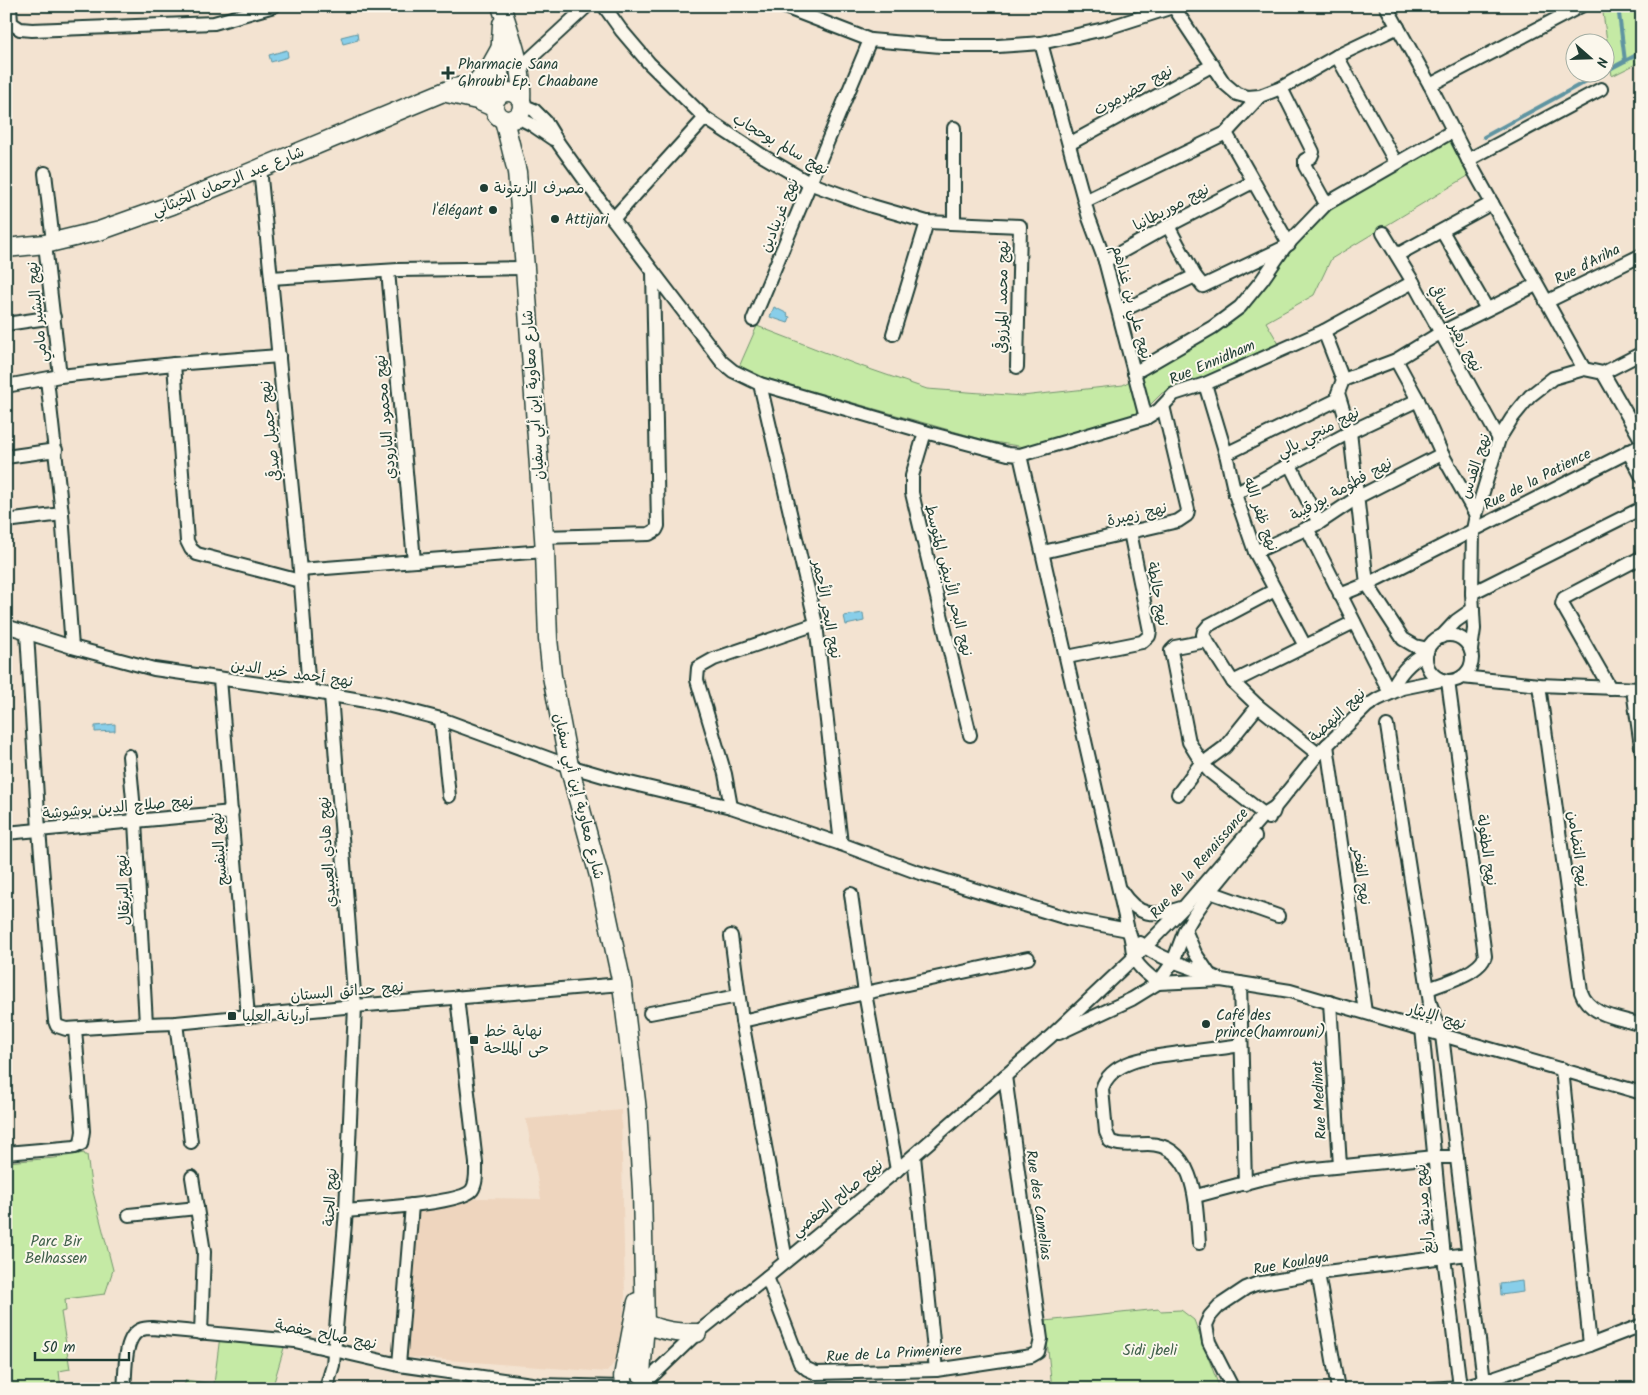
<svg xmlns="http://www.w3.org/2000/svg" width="1648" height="1395" font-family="Kalam,'Playpen Sans Arabic',sans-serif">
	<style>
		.built { fill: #eed5be }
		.green { fill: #c5eaa5; stroke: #72946c }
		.water { fill: #88cee9; stroke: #5e94a1 }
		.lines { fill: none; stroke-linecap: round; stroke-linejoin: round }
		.stream { stroke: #5e94a1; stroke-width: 4 }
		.street-casing { stroke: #1f3d34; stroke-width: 16 }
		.secondary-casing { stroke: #1f3d34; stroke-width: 21 }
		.street { stroke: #fbf7ec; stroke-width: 12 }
		.secondary { stroke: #fbf7ec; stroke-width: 18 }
		.poi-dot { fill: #1f3d34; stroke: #fbf7ec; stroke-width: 2 }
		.labels { text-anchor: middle; stroke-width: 4; stroke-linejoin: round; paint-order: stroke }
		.poi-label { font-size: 15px; fill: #1f3d34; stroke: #fbf7ec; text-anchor: start }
		.street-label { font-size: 15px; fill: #1f3d34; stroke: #fbf7ec }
		.park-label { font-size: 15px; fill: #40604b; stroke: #fbf7ec }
	</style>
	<rect width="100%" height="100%" fill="#f3e3d1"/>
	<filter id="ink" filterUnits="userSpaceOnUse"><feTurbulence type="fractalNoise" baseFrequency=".02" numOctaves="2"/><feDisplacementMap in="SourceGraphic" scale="10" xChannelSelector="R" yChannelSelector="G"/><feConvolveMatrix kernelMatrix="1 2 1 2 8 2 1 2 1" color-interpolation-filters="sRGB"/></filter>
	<g filter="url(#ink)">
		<!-- built -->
		<path class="built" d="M621 1110 625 1296 619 1356 607 1372 393 1356 408 1208 480 1198 541 1199 526 1119Z"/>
		<!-- green -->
		<g class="green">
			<path d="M1602 6H1642V61L1612 76Z"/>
			<path d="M1449 140 1468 176 1331 259 1314 295 1266 322 1279 344 1204 380 1162 393 1144 411 1030 448 988 441 762 377 739 367 757 326 855 364 927 389 1022 396 1123 385 1243 312 1294 248 1338 203Z"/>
			<path d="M84 1153 85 1155H87L91 1184 113 1270 105 1294 65 1299 66 1311 61 1312 70 1369 59 1371 61 1389H6V1162L55 1158Z"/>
			<path d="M1159 1309 1160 1311 1181 1310 1194 1320 1220 1389H1052L1045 1321Z"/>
			<path d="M220 1336 286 1341 272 1389H183L186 1380 214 1384Z"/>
		</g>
		<!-- water -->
		<g class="water">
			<path d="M357 33 358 40 343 44 341 37Z"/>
			<path d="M287 50 288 57 271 62 269 55Z"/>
			<path d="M774 307 788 314 787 316 790 317 788 323 770 317Z"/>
			<path d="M863 613 864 621 846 625 844 616Z"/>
			<path d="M115 724V731L95 732V726Z"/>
			<path d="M1522 1281 1523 1292 1501 1295 1500 1284Z"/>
		</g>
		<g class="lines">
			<!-- stream -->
			<g class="stream">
				<path d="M1618 6 1625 61"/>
				<path d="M1606 71 1642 52"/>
				<path d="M1484 137 1603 72"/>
			</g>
			<defs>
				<g id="street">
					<path d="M10 6 11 23 20 29 32 30 214 23 274 6"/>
					<path d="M604 6 621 30 649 63 705 118 763 156 809 183 872 206 927 222 1020 226 1017 367"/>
					<path d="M782 6 870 40 941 46H998L1041 43 1104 29 1176 6"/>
					<path d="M1173 6 1224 83 1237 94 1248 97 1260 96 1281 88 1337 56 1398 27"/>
					<path d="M1386 6 1430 85 1468 160 1584 369"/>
					<path d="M1041 43 1089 218 1105 261 1146 418"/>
					<path d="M1337 56 1396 163"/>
					<path d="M520 68 587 6"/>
					<path d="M1430 85 1581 6"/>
					<path d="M1281 88 1313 152 1311 157 1305 160V166L1326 204"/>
					<path d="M522 105 534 110 545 121 559 144 613 219 713 350 722 362 733 371 760 384 925 432 1008 454 1020 455 1146 418 1159 410 1174 394 1205 384 1324 331 1413 282"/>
					<path d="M517 117 531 124 553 139"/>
					<path d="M1226 133 1289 244"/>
					<path d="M1069 144 1213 65"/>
					<path d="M1468 160 1601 89"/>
					<path d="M260 168 300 570 309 691"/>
					<path d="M45 173 53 242"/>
					<path d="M1085 201 1226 133 1260 96"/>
					<path d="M613 219 705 118"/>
					<path d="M954 223V128"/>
					<path d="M1168 226 1195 276 1203 286 1283 248"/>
					<path d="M1442 231 1487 309"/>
					<path d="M1383 233 1413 282 1499 439"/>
					<path d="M45 244 60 376"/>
					<path d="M1397 255 1492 203"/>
					<path d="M1105 261 1168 226 1253 182"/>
					<path d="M388 271 414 561"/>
					<path d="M271 278 398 270 525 268"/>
					<path d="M1546 302 1642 255"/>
					<path d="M1119 312 1195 276"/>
					<path d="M753 320 870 40"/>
					<path d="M6 324 54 317"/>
					<path d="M1324 331 1343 380 1338 393 1350 432 1367 584 1403 639 1415 646 1428 649"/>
					<path d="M893 334 927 222"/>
					<path d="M1396 360 1418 400 1442 454 1476 515"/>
					<path d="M174 364 187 541 191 549 197 554 300 581"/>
					<path d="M1134 373 1213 327 1240 307 1262 280 1284 248 1326 204 1453 131"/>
					<path d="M1603 373 1642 441"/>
					<path d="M47 379 62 514 72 647"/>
					<path d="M1343 380 1396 360 1440 333 1536 285"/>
					<path d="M760 384 816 624 841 844"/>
					<path d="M1205 384 1226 454 1235 494 1255 552 1305 646"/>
					<path d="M6 386 60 376 174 364 279 356"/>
					<path d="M925 432 912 476V493L970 735"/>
					<path d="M1628 451 1642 477"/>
					<path d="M1226 454 1339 399"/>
					<path d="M1020 455 1128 930C1133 939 1131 948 1134 957 1137 967 1150 976 1158 983L1221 980 1290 991 1642 1093"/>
					<path d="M6 457 56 450"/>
					<path d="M1290 465 1319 523"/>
					<path d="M1235 494 1350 432 1418 400"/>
					<path d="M6 521 62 514"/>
					<path d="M1307 528 1390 693"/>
					<path d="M543 537 649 534 656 530 658 526 653 272"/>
					<path d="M1043 552 1178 521 1187 515 1188 510 1163 406"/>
					<path d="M1255 552 1319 523 1358 497 1442 454"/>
					<path d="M300 570 545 551"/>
					<path d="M1275 590 1209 625 1204 631 1203 635 1233 682 1258 706 1318 754"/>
					<path d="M1472 593 1642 508"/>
					<path d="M1340 595 1367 584 1642 445"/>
					<path d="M6 626 72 647 154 669 309 691 383 704 441 719 569 766 617 780 731 807 841 844 914 871 1070 919 1128 930"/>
					<path d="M27 633 39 830 55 1021 57 1026 66 1029 146 1024 176 1023 355 1006 622 984"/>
					<circle cx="1449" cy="658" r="23"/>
					<path d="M1441 637 1456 621 1473 609"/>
					<path d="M1206 641 1175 647 1171 651 1189 742 1202 763 1210 772 1269 818"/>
					<path d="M1471 650 1474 629 1472 593 1473 530 1476 515 1499 439 1512 418 1530 396 1553 378 1584 369 1603 373 1642 353"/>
					<path d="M1067 657 1142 642 1149 636 1150 631 1130 532"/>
					<path d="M1462 677 1539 685 1642 689"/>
					<path d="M220 679 248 1017"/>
					<path d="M1233 682 1354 622"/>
					<path d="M1539 685 1581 992C1589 1016 1620 1018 1642 1025"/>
					<path d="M1610 688 1562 604 1564 598 1642 557"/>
					<path d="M1633 690 1642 753"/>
					<path d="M1390 693C1398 674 1409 662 1427 652"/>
					<path d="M441 719 449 796"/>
					<path d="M1387 726 1430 1003 1442 1035 1484 1381"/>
					<path d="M1327 745 1365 1012"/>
					<path d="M129 756 135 821 146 1024"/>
					<path d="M1178 794 1198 767 1225 747 1258 706"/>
					<path d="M731 807 725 774 697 680 698 668 714 659 816 624"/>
					<path d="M1273 813 1275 807 1318 754 1367 706 1378 699 1402 688 1441 680"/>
					<path d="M6 833 232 812"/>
					<path d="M1121 891C1138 917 1154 917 1181 908"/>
					<path d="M1210 892 1278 916"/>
					<path d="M851 894 865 993 897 1170"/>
					<path d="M1185 930 1195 953 1209 974"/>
					<path d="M731 936 742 1021 786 1260"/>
					<path d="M1140 943C1162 961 1191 966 1217 978"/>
					<path d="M1240 983 1245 1184"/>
					<path d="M1428 989C1444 983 1480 973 1485 956L1448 681"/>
					<path d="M1330 1002 1340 1166"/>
					<path d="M1430 1003 1422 1028 1444 1257 1460 1387"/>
					<path d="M650 1013 738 996"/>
					<path d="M742 1021 865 993 1028 958"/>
					<path d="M176 1023 191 1142"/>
					<path d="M1059 1033 1132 999 1158 983 1173 962 1185 930 1194 915 1210 892 1255 837"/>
					<path d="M1562 1069 1590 1345"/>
					<path d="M6 1153 75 1147 81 1144 83 1131 75 1029"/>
					<path d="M914 1156 936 1370"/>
					<path d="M192 1177 204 1252 201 1333"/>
					<path d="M1196 1196 1260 1179 1304 1170 1435 1157H1457"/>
					<path d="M346 1211C368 1209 461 1204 472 1190 477 1183 476 1171 476 1163L457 997"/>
					<path d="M129 1215 197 1208"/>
					<path d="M1199 1243C1196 1207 1197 1145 1148 1144 1137 1144 1119 1147 1110 1141L1106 1132 1102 1089C1111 1057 1161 1056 1187 1052 1205 1050 1223 1048 1241 1045"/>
					<path d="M1318 1273 1338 1389"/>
					<path d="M767 1277 800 1363 807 1369 816 1373 936 1370 1031 1356 1038 1352 1041 1339 1005 1076"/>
					<path d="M399 1365 412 1205"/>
					<path d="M645 1383 697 1333 767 1277 897 1170 1050 1037 1145 947 1184 907 1264 814 1275 807"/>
					<path d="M124 1389C126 1372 123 1338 140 1330 144 1328 149 1328 152 1328L295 1341 399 1365 539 1385 622 1387"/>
					<path d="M326 1389 333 1365 346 1211 355 1006 331 695"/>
					<path d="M1233 1389 1209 1342 1206 1325 1210 1316 1219 1306 1246 1288 1256 1284 1318 1273 1468 1254"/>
					<path d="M1429 1389 1460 1387 1484 1381 1590 1345 1642 1325"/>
				</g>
				<g id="secondary">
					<path d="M502 9C512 40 523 68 521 100"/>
					<path d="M473 86 490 67 500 49"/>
					<circle cx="508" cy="106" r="14"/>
					<path d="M447 93 477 100 493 107"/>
					<path d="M498 96 502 24"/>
					<path d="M504 120 517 172 525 268 545 551 548 639 552 676 569 766 599 876 622 984 637 1110 642 1190 645 1324 641 1374"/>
					<path d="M6 248 45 244 99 231 172 205 453 88C470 84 483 87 497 97"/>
					<path d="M645 1324C663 1331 677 1333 697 1333"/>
					<path d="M623 1377 637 1302"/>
				</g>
			</defs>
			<!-- street casing -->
			<use href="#street" class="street-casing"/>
			<!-- secondary casing -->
			<use href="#secondary" class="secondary-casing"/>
			<!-- street -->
			<use href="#street" class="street"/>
			<!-- secondary -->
			<use href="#secondary" class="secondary"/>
		</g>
	</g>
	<!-- markers -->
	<g class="poi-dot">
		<path d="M445.5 65.5h5v5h5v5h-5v5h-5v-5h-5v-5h5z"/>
		<circle cx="484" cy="188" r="5"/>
		<circle cx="493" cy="210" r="5"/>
		<circle cx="555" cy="219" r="5"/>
		<rect x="227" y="1011" width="10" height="10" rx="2.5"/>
		<circle cx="1206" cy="1024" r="5"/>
		<rect x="469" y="1035" width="10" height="10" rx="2.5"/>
	</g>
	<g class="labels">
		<!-- poi labels -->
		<g class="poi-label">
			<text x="458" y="69">Pharmacie Sana<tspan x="458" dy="17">Ghroubi Ep. Chaabane</tspan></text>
			<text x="494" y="193">مصرف الزيتونة</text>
			<text x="483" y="215" text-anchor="end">l'élégant</text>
			<text x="565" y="224">Attijari</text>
			<text x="1216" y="1020">Café des<tspan x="1216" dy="17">prince(hamrouni)</tspan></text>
			<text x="242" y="1021">أريانة العليا</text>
			<text x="484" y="1036">نهاية خط<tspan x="484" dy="17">حى الملاحة</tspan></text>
		</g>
		<!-- street labels -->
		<g class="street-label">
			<text transform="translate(1133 90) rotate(-29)" y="5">نهج حضرموت</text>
			<text transform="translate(781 144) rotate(30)" y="5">نهج سالم بوحجاب</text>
			<text transform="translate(228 181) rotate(-22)" y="5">شارع عبد الرحمان الخبثاني</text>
			<text transform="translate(1171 207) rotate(-28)" y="5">نهج موريطانيا</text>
			<text transform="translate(779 215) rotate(-68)" y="5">نهج غرينادين</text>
			<text transform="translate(1587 264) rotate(-27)" y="5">Rue d'Ariha</text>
			<text transform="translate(1002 297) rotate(-89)" y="5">نهج محمد المرزوقي</text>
			<text transform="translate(1132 302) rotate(75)" y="5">نهج علي بن غذاهم</text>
			<text transform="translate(37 312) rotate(-96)" y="5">نهج البشير مامي</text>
			<text transform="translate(1456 328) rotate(62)" y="5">نهج زهير السافي</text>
			<text transform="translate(1212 362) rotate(-23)" y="5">Rue Ennidham</text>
			<text transform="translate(533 395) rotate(-94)" y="5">شارع معاوية إبن أبي سفيان</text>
			<text transform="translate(385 417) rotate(-95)" y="5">نهج محمود البارودي</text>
			<text transform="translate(270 431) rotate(-96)" y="5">نهج جميل صدقي</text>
			<text transform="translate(1318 432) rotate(-28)" y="5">نهج منجي بالي</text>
			<text transform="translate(1475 466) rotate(-72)" y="5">نهج القدس</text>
			<text transform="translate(1537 479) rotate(-27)" y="5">Rue de la Patience</text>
			<text transform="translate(1341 489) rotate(-29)" y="5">نهج فطومة بورقيبة</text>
			<text transform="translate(1137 514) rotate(-13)" y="5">نهج زمبرة</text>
			<text transform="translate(1261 514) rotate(71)" y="5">نهج ظفر الله</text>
			<text transform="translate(949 580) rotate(76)" y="5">نهج البحر الأبيض المتوسط</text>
			<text transform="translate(1158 594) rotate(80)" y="5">نهج جالطة</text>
			<text transform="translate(827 609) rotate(79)" y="5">نهج البحر الأحمر</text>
			<text transform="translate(292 673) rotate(8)" y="5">نهج أحمد خير الدين</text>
			<text transform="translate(1337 715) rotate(-43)" y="5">نهج النهضة</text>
			<text transform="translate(579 796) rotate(76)" y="5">شارع معاوية إبن أبي سفيان</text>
			<text transform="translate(118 807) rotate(-5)" y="5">نهج صلاح الدين بوشوشة</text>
			<text transform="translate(219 849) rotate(-95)" y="5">نهج البنفسج</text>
			<text transform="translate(1578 849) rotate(82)" y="5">نهج التضامن</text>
			<text transform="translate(1487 850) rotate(82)" y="5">نهج الطفولة</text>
			<text transform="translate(327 852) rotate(-94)" y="5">نهج هادي العبيدي</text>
			<text transform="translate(1199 863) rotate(-49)" y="5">Rue de la Renaissance</text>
			<text transform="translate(1362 876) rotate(82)" y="5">نهج الفخر</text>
			<text transform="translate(123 890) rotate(-93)" y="5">نهج البرتقال</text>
			<text transform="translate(347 991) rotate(-5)" y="5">نهج حدائق البستان</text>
			<text transform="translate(1437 1016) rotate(16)" y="5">نهج الإيثار</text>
			<text transform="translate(1319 1100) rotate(-93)" y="5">Rue Medinat</text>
			<text transform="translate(330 1197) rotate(-87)" y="5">نهج الجنة</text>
			<text transform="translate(837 1198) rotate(-39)" y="5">نهج صالح الحفصي</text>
			<text transform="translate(1039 1205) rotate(82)" y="5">Rue des Camelias</text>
			<text transform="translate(1424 1209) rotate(-95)" y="5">نهج مدينة رابغ</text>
			<text transform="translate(1291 1263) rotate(-10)" y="5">Rue Koulaya</text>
			<text transform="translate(326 1334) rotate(11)" y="5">نهج صالح حفصة</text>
			<text transform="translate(894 1353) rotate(-3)" y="5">Rue de La Primeniere</text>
		</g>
		<!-- park labels -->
		<g class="park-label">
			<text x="56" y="1246">Parc Bir<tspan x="56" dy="17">Belhassen</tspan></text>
			<text x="1150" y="1355">Sidi jbeli</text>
		</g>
	</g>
	<!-- margin -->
	<rect width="1648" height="1395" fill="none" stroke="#fbf7ec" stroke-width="25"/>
	<rect x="12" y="12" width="1623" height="1370" fill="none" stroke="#1f3d34" stroke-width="2" filter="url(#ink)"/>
	<!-- north arrow -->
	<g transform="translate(1590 58) rotate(110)"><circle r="24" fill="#fbf7ec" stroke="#a3ada2"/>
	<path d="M0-4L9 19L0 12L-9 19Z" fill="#1f3d34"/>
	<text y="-8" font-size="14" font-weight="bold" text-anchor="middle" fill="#1f3d34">N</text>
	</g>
	<!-- scale -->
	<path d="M35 1352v8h94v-8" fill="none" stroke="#1f3d34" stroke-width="2.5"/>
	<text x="42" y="1352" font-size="15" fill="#1f3d34" stroke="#fbf7ec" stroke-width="4" paint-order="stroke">50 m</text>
</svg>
